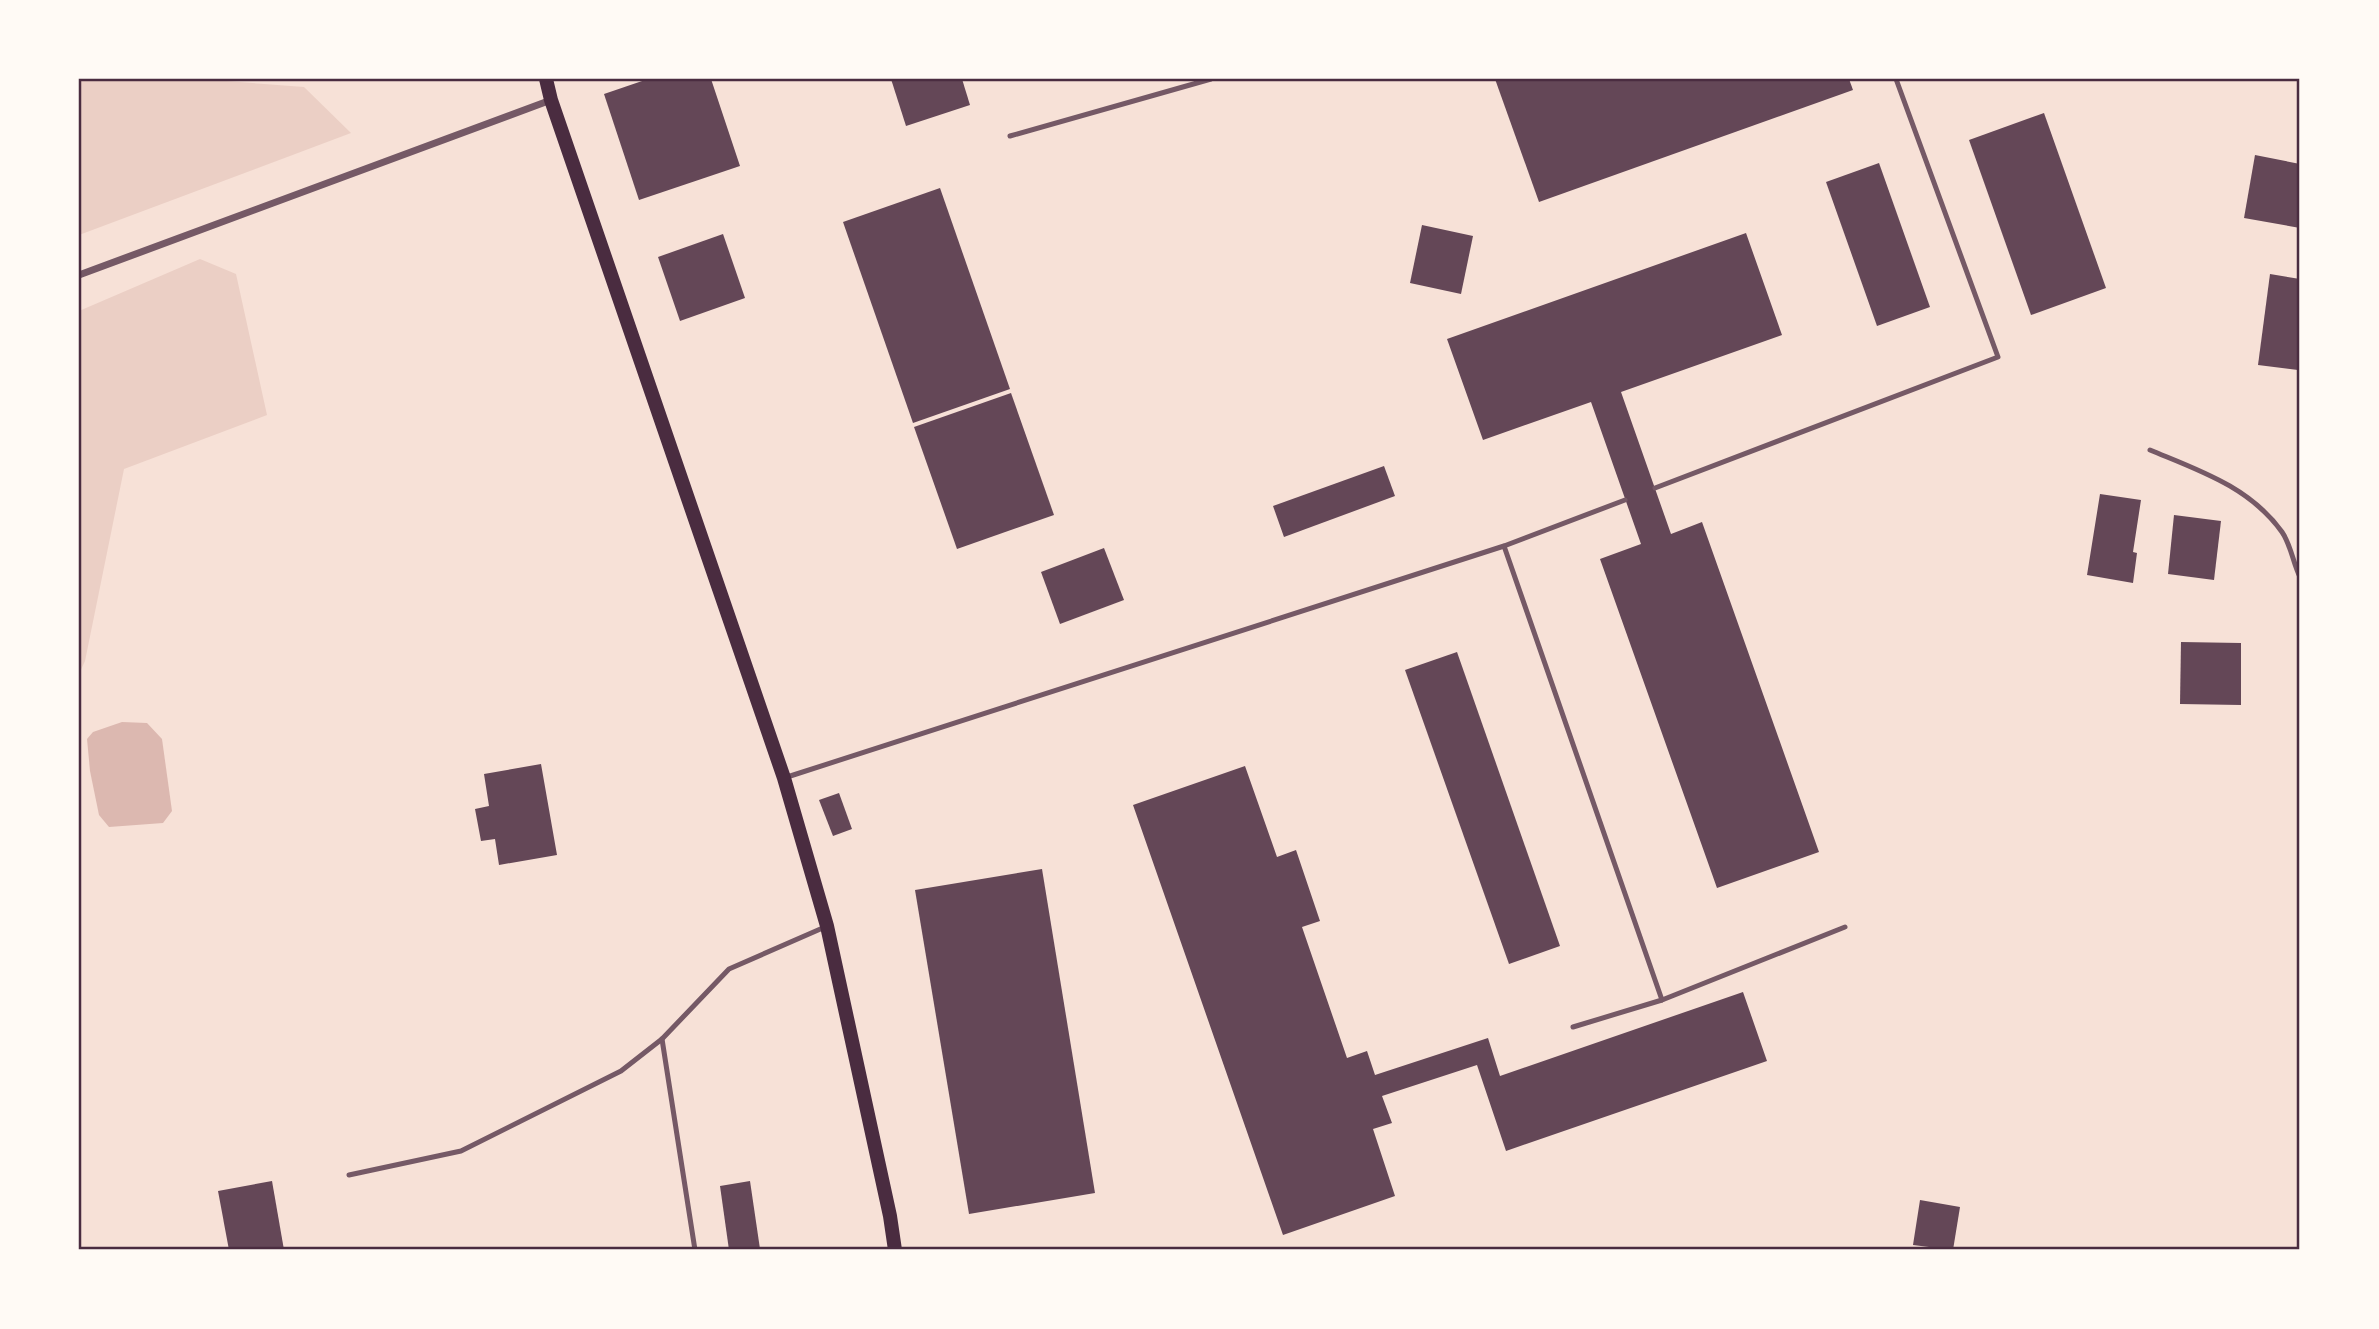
<svg xmlns="http://www.w3.org/2000/svg" width="2379" height="1329" font-family="'PT Sans Narrow',sans-serif">
	<style>
		.green { fill: #ebcfc5 }
		.water { fill: #dcb8b0 }
		.building { fill: #644757 }
		.lines { fill: none; stroke-linecap: round; stroke-linejoin: round }
		.service { stroke: #755966; stroke-width: 5 }
		.minor { stroke: #755966; stroke-width: 7 }
		.secondary { stroke: #4a2c40; stroke-width: 14 }
		.neatline { fill: none; stroke: #4a2c40; stroke-width: 2.5 }
	</style>
	<rect width="100%" height="100%" fill="#f7e1d7"/>
	<!-- green -->
	<g class="green">
		<path d="M79 79H200L304 87 351 133 79 235Z"/>
		<path d="M200 259 236 274 267 415 124 469 85 661 79 674V311Z"/>
	</g>
	<!-- water -->
	<path class="water" d="M122 722 147 723 162 739 172 811 163 823 109 827 99 815 90 771 87 739 93 732Z"/>
	<!-- building -->
	<g class="building">
		<path d="M648 79H711L740 166 639 200 604 94Z"/>
		<path d="M891 79H962L970 105 906 126Z"/>
		<path d="M1495 79H1849L1853 90 1539 202Z"/>
		<path d="M2044 113 2106 288 2031 315 1969 140Z"/>
		<path d="M2255 155 2300 164V228L2244 218Z"/>
		<path d="M1879 163 1930 307 1877 326 1826 182Z"/>
		<path d="M940 188 1010 389 913 423 843 222Z"/>
		<path d="M1422 225 1473 236 1461 294 1410 283Z"/>
		<path d="M1746 233 1782 335 1621 392 1671 534 1702 522 1819 852 1717 888 1600 559 1641 544 1591 402 1483 440 1447 339Z"/>
		<path d="M723 234 745 298 680 321 658 257Z"/>
		<path d="M2270 274 2300 279V354L2298 370 2258 365Z"/>
		<path d="M1011 393 1054 515 957 549 914 427Z"/>
		<path d="M1384 466 1395 496 1284 537 1273 506Z"/>
		<path d="M2100 494 2141 500 2133 552 2137 553 2133 583 2087 575Z"/>
		<path d="M2174 515 2221 521 2214 580 2168 574Z"/>
		<path d="M1104 548 1124 600 1060 624 1041 572Z"/>
		<path d="M2181 642 2241 643V705L2180 704Z"/>
		<path d="M1457 652 1560 946 1509 964 1405 670Z"/>
		<path d="M541 764 557 855 499 865 495 839 481 841 475 809 489 806 484 774Z"/>
		<path d="M1245 766 1277 857 1296 850 1320 921 1302 927 1347 1058 1367 1051 1375 1075 1488 1038 1500 1076 1743 992 1767 1061 1506 1151 1477 1065 1382 1096 1392 1123 1373 1129 1395 1196 1283 1235 1133 805Z"/>
		<path d="M839 793 852 829 833 836 819 800Z"/>
		<path d="M1042 869 1095 1193 969 1214 915 890Z"/>
		<path d="M272 1181 284 1250H229L218 1191Z"/>
		<path d="M750 1181 760 1249 729 1250 720 1186Z"/>
		<path d="M1920 1200 1960 1207 1953 1250 1913 1245Z"/>
	</g>
	<g class="lines">
		<!-- service -->
		<g class="service">
			<path d="M1010 136 1211 79"/>
			<path d="M2150 450C2198 470 2250 487 2282 532 2291 545 2293 563 2300 577"/>
			<path d="M1655 488 1998 357 1896 79"/>
			<path d="M1504 546 1662 1000"/>
			<path d="M784 778 1504 546 1625 500"/>
			<path d="M1573 1027 1662 1000 1845 927"/>
			<path d="M662 1039 695 1250"/>
			<path d="M349 1175 461 1151 621 1071 662 1039 729 969 825 927"/>
		</g>
		<!-- minor -->
		<path class="minor" d="M79 275 551 100"/>
		<!-- secondary -->
		<path class="secondary" d="M546 79 551 100 784 778 827 926 890 1216 895 1250"/>
	</g>
	<!-- border -->
	<rect width="2379" height="1329" fill="none" stroke="#fffaf5" stroke-width="161"/>
	<rect x="80" y="80" width="2218" height="1168" class="neatline"/>
</svg>
